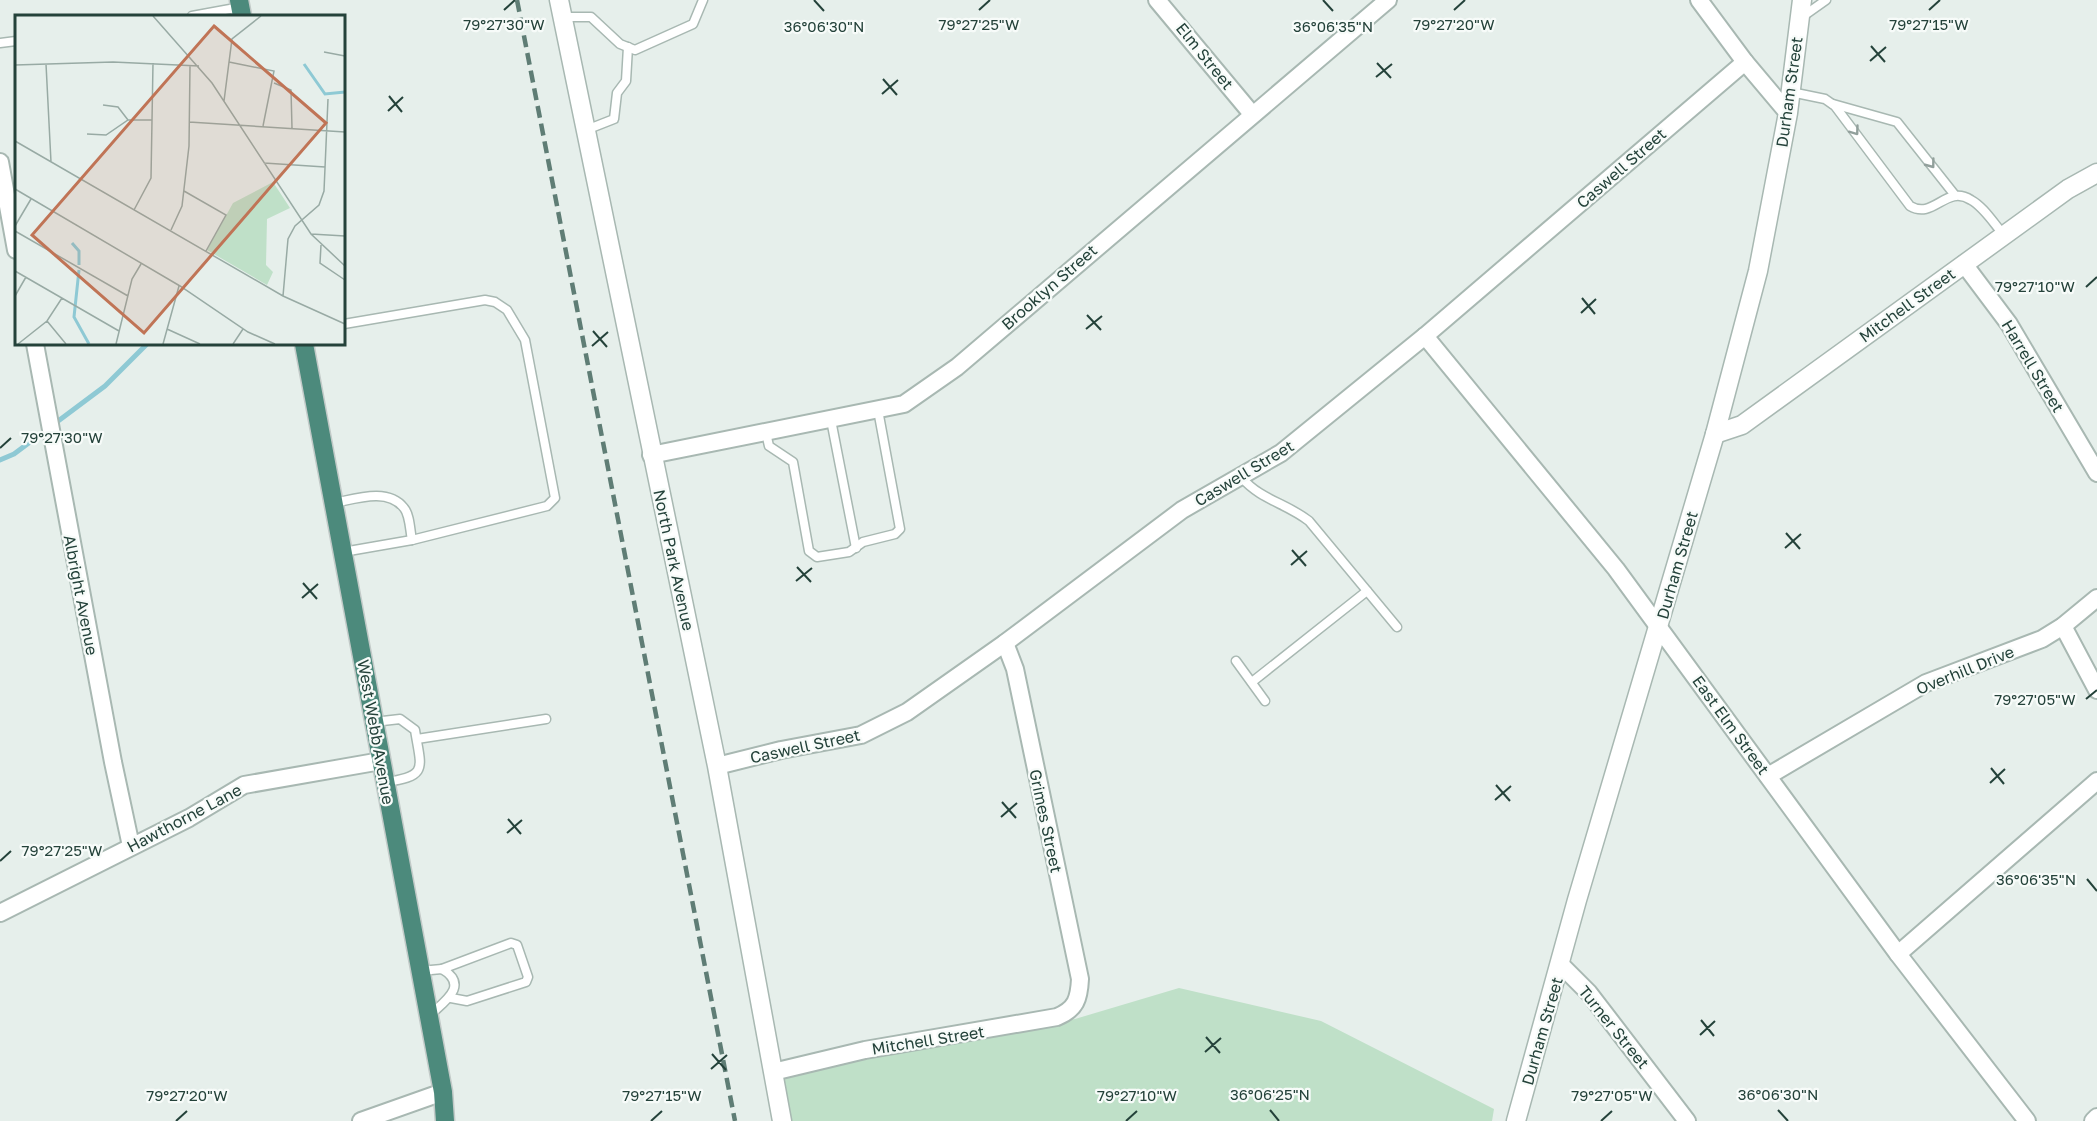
<svg xmlns="http://www.w3.org/2000/svg" width="2097" height="1121" font-family="'Golos Text',sans-serif">
	<style>
		.green { fill: #bfe0c8 }
		.lines { fill: none; stroke-linecap: round; stroke-linejoin: round }
		.stream { stroke: #8ec9d4; stroke-width: 5 }
		.service-casing { stroke: #a8b8b2; stroke-width: 11 }
		.minor-casing { stroke: #a8b8b2; stroke-width: 20 }
		.tertiary-casing { stroke: #a8b8b2; stroke-width: 21 }
		.trunk-casing { stroke: #c2cac8; stroke-width: 21 }
		.service { stroke: #fff; stroke-width: 8 }
		.minor { stroke: #fff; stroke-width: 16 }
		.tertiary { stroke: #fff; stroke-width: 18 }
		.trunk { stroke: #4c8a7c; stroke-width: 18 }
		.rail { stroke: #5f7d75; stroke-width: 4.5; stroke-dasharray: 12 6; stroke-linecap: butt }
		.oneway { stroke: #92a09c }
		.ticks { fill: none; stroke: #24423a; stroke-width: 2 }
		.labels { text-anchor: middle; stroke-width: 4.5; stroke-linejoin: round; paint-order: stroke }
		.street-label { font-size: 16px; fill: #24423a; stroke: #f7fbf9 }
		.inset-river { fill: none; stroke: #8ec9d4; stroke-width: 3 }
		.inset-road { fill: none; stroke: #98aaa4; stroke-width: 1.5 }
		.view { fill: #c07456; fill-opacity: 0.15; stroke: #c07456; stroke-width: 3 }
		.inset-edge { fill: none; stroke: #24423a; stroke-width: 3 }
		.ticks-label { font-size: 15px; text-anchor: middle; fill: #24423a; stroke: #f7fbf9; stroke-width: 4.5; stroke-linejoin: round; paint-order: stroke }
	</style>
	<rect width="100%" height="100%" fill="#e6efeb"/>
	<!-- green -->
	<path class="green" d="M1179 988 1321 1021 1494 1109 1492 1121H788L783 1074 1075 1019Z"/>
	<g class="lines">
		<!-- stream -->
		<path class="stream" d="M0 460 14 454 105 386 147 344"/>
		<defs>
			<g id="service">
				<path d="M192 16 241 7"/>
				<path d="M563 17H591L620 44 635 50 693 24 703 0"/>
				<path d="M1802 17 1826 0"/>
				<path d="M0 43 16 41"/>
				<path d="M1791 92 1825 99 1835 106 1910 206C1934 220 1946 184 1971 200 1984 207 1994 224 2004 235"/>
				<path d="M1833 104 1897 122 1954 194"/>
				<path d="M586 130 614 119 617 93 626 81 628 47"/>
				<path d="M344 324 485 300 495 302 507 310 525 340 555 498 547 506 412 540"/>
				<path d="M831 420 856 548"/>
				<path d="M766 433 769 446 793 462 809 551 817 557 849 552 863 542 895 534 900 529 878 410"/>
				<path d="M1242 478C1261 500 1286 503 1309 521L1397 627"/>
				<path d="M334 503C355 499 388 487 404 508 410 515 410 531 412 540L343 552"/>
				<path d="M1236 661 1265 701"/>
				<path d="M1252 682 1367 591"/>
				<path d="M374 722 400 719 415 730C421 768 429 776 386 782"/>
				<path d="M417 739 546 719"/>
				<path d="M442 969 511 943 517 945 528 977 526 982 467 1001 451 998"/>
				<path d="M420 971 442 969C471 986 442 1003 429 1016"/>
			</g>
			<g id="minor">
				<path d="M1157 0 1252 114"/>
				<path d="M1699 0 1745 62 1788 113"/>
				<path d="M0 162 16 250"/>
				<path d="M1964 264 2009 324 2097 473"/>
				<path d="M1425 336 1616 569 1898 954 2027 1121"/>
				<path d="M35 344 113 762 131 846"/>
				<path d="M651 455 904 404 957 367 1388 0"/>
				<path d="M2063 626 2097 690"/>
				<path d="M717 766 781 750 861 735 907 712 1005 643 1182 510 1281 453 1425 336 1745 62"/>
				<path d="M1768 776 1926 683 2042 639 2063 626 2097 598"/>
				<path d="M0 913 189 818 244 785 381 761"/>
				<path d="M1898 954 2097 781"/>
				<path d="M1560 964 1589 993 1687 1121"/>
				<path d="M773 1072 865 1050 1057 1017C1076 1009 1079 999 1080 979L1015 669 1005 643"/>
				<path d="M361 1121 443 1092"/>
				<path d="M2093 1121 2097 1117"/>
			</g>
			<g id="tertiary">
				<path d="M559 0 717 766 782 1121"/>
				<path d="M1715 434 1742 425 2068 189 2097 173"/>
				<path d="M1516 1121 1577 900 1715 434 1758 271 1788 113 1802 0"/>
			</g>
			<g id="trunk">
				<path d="M239 0 242 16"/>
				<path d="M304 344 443 1092 445 1121"/>
			</g>
		</defs>
		<!-- service casing -->
		<use href="#service" class="service-casing"/>
		<!-- minor casing -->
		<use href="#minor" class="minor-casing"/>
		<!-- tertiary casing -->
		<use href="#tertiary" class="tertiary-casing"/>
		<!-- trunk casing -->
		<use href="#trunk" class="trunk-casing"/>
		<!-- service -->
		<use href="#service" class="service"/>
		<!-- minor -->
		<use href="#minor" class="minor"/>
		<!-- tertiary -->
		<use href="#tertiary" class="tertiary"/>
		<!-- trunk -->
		<use href="#trunk" class="trunk"/>
		<!-- rail -->
		<path class="rail" d="M517 0 735 1121"/>
	</g>
	<!-- one-way arrows -->
	<defs><path id="oneway-chevron" d="M-2-3.5L2.5 0L-2 3.5" fill="none" stroke-width="1.6" stroke-linecap="round" stroke-linejoin="round" transform="scale(1.5)"/></defs>
	<g class="oneway">
		<use href="#oneway-chevron" transform="translate(1855 131) rotate(54)"/>
		<use href="#oneway-chevron" transform="translate(1931 164) rotate(53)"/>
	</g>
	<!-- ticks -->
	<path class="ticks" d="M814 0 824 11M1323 0 1333 11M504 10 515 0M979 10 990 0M1454 10 1465 0M1929 10 1940 0M1871 46 1885 62M1870 61 1886 47M1377 63 1391 78M1376 77 1392 64M883 79 897 95M882 94 898 80M389 96 402 112M388 111 403 97M2086 287 2097 277M1582 298 1595 314M1581 313 1596 299M1087 315 1101 330M1086 329 1102 316M593 331 607 347M592 346 608 332M0 448 11 438M1786 533 1800 549M1785 548 1801 534M1292 550 1306 566M1291 565 1307 551M797 567 811 582M796 581 812 568M303 583 317 599M302 598 318 584M2086 699 2097 690M1991 768 2004 784M1990 783 2005 769M1496 785 1510 801M1495 800 1511 786M1002 802 1016 818M1001 817 1017 803M508 819 521 834M507 833 522 820M0 861 11 851M2087 879 2097 891M1701 1020 1714 1036M1700 1035 1715 1021M1206 1037 1220 1053M1205 1052 1221 1038M712 1054 726 1070M711 1069 727 1055M1270 1110 1279 1121M1778 1110 1788 1121M176 1121 187 1111M651 1121 662 1111M1126 1121 1137 1111M1601 1121 1612 1111"/>
	<g class="labels">
		<!-- street labels -->
		<g class="street-label">
			<text transform="translate(1205 56) rotate(51)" y="6">Elm Street</text>
			<text transform="translate(1789 92) rotate(-82)" y="6">Durham Street</text>
			<text transform="translate(1621 168) rotate(-41)" y="6">Caswell Street</text>
			<text transform="translate(1049 287) rotate(-41)" y="6">Brooklyn Street</text>
			<text transform="translate(1907 305) rotate(-36)" y="6">Mitchell Street</text>
			<text transform="translate(2033 366) rotate(59)" y="6">Harrell Street</text>
			<text transform="translate(1244 473) rotate(-31)" y="6">Caswell Street</text>
			<text transform="translate(674 560) rotate(78)" y="6">North Park Avenue</text>
			<text transform="translate(1677 565) rotate(-74)" y="6">Durham Street</text>
			<text transform="translate(81 595) rotate(79)" y="6">Albright Avenue</text>
			<text transform="translate(1965 670) rotate(-22)" y="6">Overhill Drive</text>
			<text transform="translate(1731 725) rotate(54)" y="6">East Elm Street</text>
			<text transform="translate(376 732) rotate(80)" y="6">West Webb Avenue</text>
			<text transform="translate(805 746) rotate(-12)" y="6">Caswell Street</text>
			<text transform="translate(184 818) rotate(-28)" y="6">Hawthorne Lane</text>
			<text transform="translate(1046 821) rotate(78)" y="6">Grimes Street</text>
			<text transform="translate(1614 1027) rotate(51)" y="6">Turner Street</text>
			<text transform="translate(1542 1031) rotate(-74)" y="6">Durham Street</text>
			<text transform="translate(928 1040) rotate(-9)" y="6">Mitchell Street</text>
		</g>
	</g>
	<!-- overview -->
	<g transform="translate(15 15)">
		<rect width="330" height="330" fill="#e6efeb"/>
		<path d="M258 167 275 193 252 204 251 250 258 257 252 270 192 235 218 188Z" fill="#bfe0c8"/>
		<path class="inset-river" d="M289 49 310 79 330 77M57 228 64 236V250M64 255 59 302 74 329"/>
		<path class="inset-road" d="M138 1 197 68 296 219 330 251M309 37 330 41M214 47 259 56 248 111M31 49 36 147M0 50 98 47 184 51M259 68 276 75 277 113M209 86 217 24 246 1M88 90 103 92 113 105M174 107 330 117M72 119 91 120 113 105H137M0 126 268 281 330 309M249 148 310 152M0 174 165 271 233 317 260 329M169 176 211 200 191 236M119 195 136 163 138 48M0 211 16 184M156 215 167 191 174 131 175 51M0 216 113 281M296 219 330 221M306 230 305 248 330 265M0 256 104 316M0 281 11 262M268 281 273 224 280 211 304 190 309 176 313 84M32 306 51 329M152 314 185 329M3 329 32 306 47 283M101 329 117 264 126 249M148 329 164 271M218 329 228 314"/>
		<path class="view" d="M199 11 311 108 129 318 17 220Z"/>
		<rect width="330" height="330" class="inset-edge"/>
	</g>
	<g class="ticks-label">
		<text x="504" y="30">79°27'30"W</text>
		<text x="979" y="30">79°27'25"W</text>
		<text x="1454" y="30">79°27'20"W</text>
		<text x="1929" y="30">79°27'15"W</text>
		<text x="824" y="32">36°06'30"N</text>
		<text x="1333" y="32">36°06'35"N</text>
		<text x="2035" y="292">79°27'10"W</text>
		<text x="62" y="443">79°27'30"W</text>
		<text x="2035" y="705">79°27'05"W</text>
		<text x="62" y="856">79°27'25"W</text>
		<text x="2036" y="885">36°06'35"N</text>
		<text x="1270" y="1100">36°06'25"N</text>
		<text x="1778" y="1100">36°06'30"N</text>
		<text x="187" y="1101">79°27'20"W</text>
		<text x="662" y="1101">79°27'15"W</text>
		<text x="1137" y="1101">79°27'10"W</text>
		<text x="1612" y="1101">79°27'05"W</text>
	</g>
</svg>
